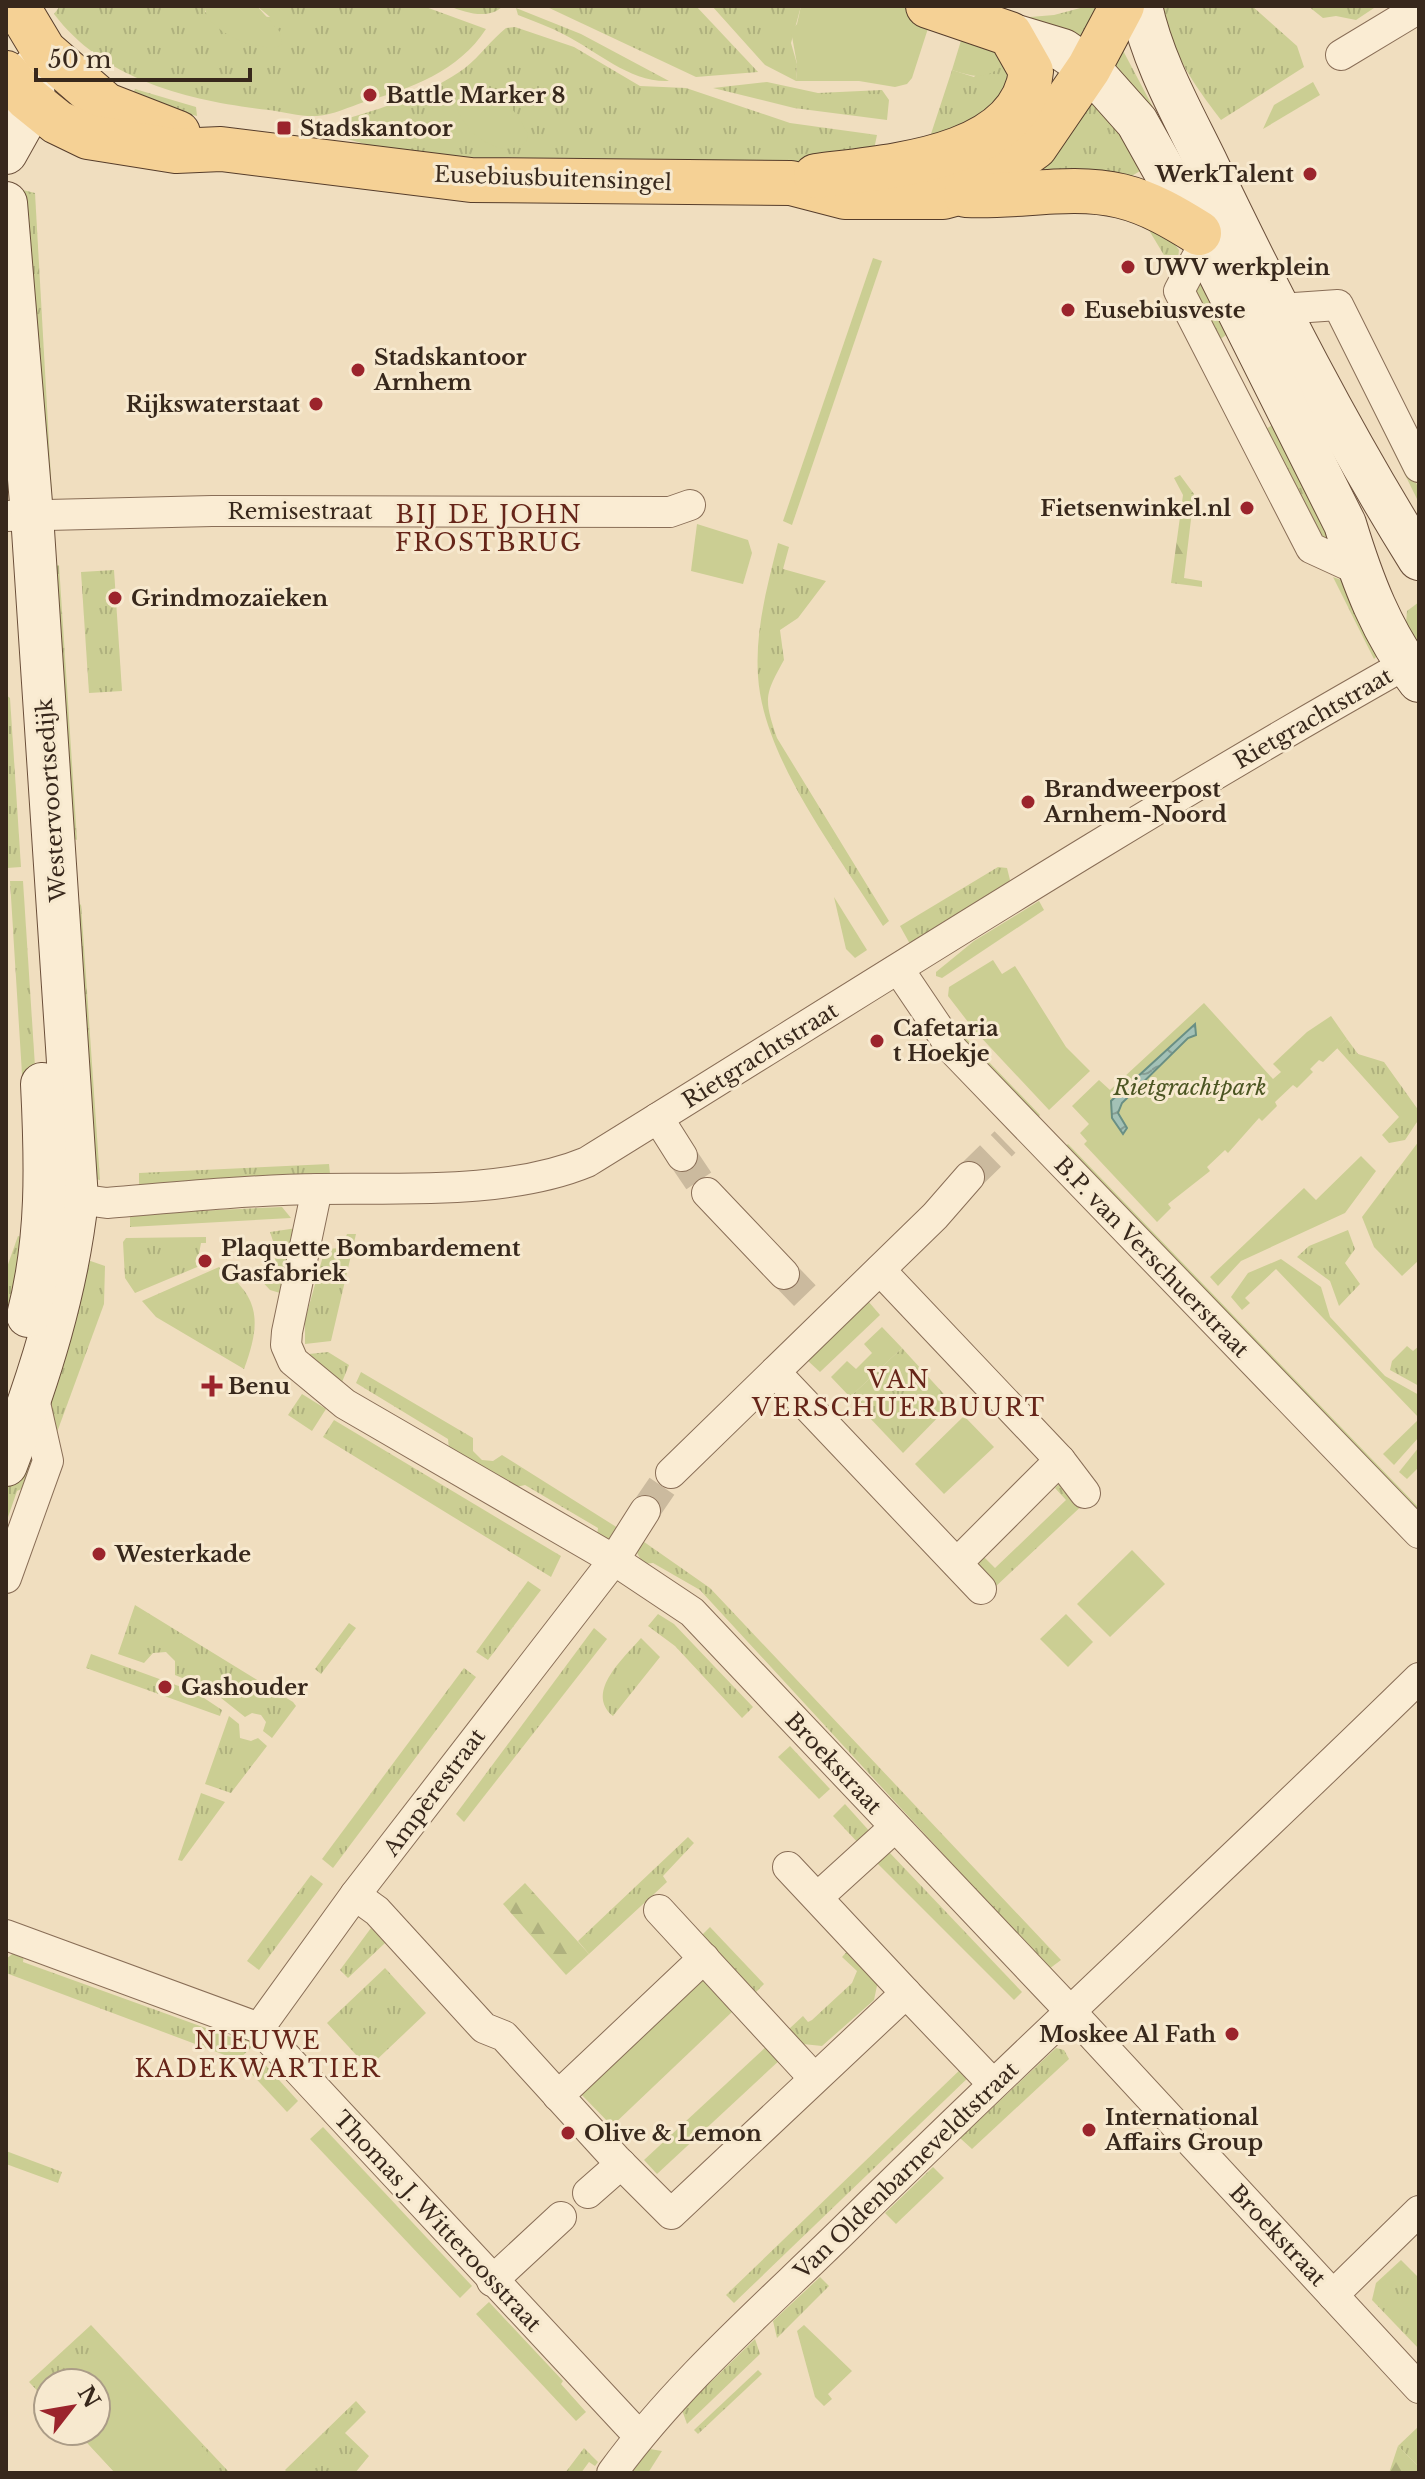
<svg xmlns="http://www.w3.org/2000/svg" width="1425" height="2479" font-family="'Libre Baskerville',serif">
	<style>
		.grass { fill: url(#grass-tufts) }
		.forest { fill: url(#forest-firs) }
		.green { fill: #cbce93 }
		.water { fill: url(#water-waves); stroke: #698f84; stroke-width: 2 }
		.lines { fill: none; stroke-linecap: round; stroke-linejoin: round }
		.street-tunnel { stroke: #cbba9e; stroke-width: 30; stroke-dasharray: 30 15; stroke-linecap: butt }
		.street-casing { stroke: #896e57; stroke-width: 32 }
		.secondary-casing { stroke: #6b4f3a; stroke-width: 44 }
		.primary-casing { stroke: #563d2b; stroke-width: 46 }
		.street { stroke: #faecd3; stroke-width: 30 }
		.secondary { stroke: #faecd3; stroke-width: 42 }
		.primary { stroke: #f5d195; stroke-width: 44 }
		.poi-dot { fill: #9b242c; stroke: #f7e9cf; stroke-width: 3 }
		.labels { text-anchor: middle; stroke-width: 6; stroke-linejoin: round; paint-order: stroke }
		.poi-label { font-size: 22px; font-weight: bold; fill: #38281c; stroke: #f7e9cf; text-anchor: start }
		.street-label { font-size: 22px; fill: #38281c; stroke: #f7e9cf }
		.park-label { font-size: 22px; font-style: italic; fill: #4b5522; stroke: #f7e9cf }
		.neighbourhood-label { font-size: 24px; letter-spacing: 2px; fill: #662519; stroke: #f7e9cf }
	</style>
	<defs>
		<pattern id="grass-tufts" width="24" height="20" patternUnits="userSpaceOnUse" patternTransform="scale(2)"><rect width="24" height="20" fill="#cbce93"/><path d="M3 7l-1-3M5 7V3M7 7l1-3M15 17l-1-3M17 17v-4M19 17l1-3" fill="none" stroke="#afb17e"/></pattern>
		<pattern id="forest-firs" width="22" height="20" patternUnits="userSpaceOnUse" patternTransform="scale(2)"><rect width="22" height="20" fill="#cbce93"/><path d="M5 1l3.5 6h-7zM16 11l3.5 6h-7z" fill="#afb17e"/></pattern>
		<pattern id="water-waves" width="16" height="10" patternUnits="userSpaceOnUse" patternTransform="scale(2)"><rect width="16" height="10" fill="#a3c1b6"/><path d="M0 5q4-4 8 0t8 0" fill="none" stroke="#869d93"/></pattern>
	</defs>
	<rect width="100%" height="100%" fill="#f0debf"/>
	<!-- grass -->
	<g class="grass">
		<path d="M60 6H205V12L270 17 257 6H423L486 29C459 71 410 89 364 102 349 107 333 115 317 116 302 117 284 112 269 110 190 101 105 81 54 14Z"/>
		<path d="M449 6H503C489 20 466 13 449 6Z"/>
		<path d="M545 6H696L758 72 696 77Z"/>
		<path d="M712 6H801L791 43 797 64 796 81 765 65Z"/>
		<path d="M1088 6H1102L1077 50 1018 18 1054 15Z"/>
		<path d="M1161 6H1252L1297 46 1304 67 1221 120C1193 84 1171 51 1161 6Z"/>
		<path d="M1308 6H1377L1356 20 1336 16 1323 18Z"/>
		<path d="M516 8 581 34 669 81C631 83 598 52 565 35 550 27 533 21 518 15Z"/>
		<path d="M515 27 574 47 640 86 686 88 790 123 877 135 872 159 810 165 411 157 340 137 349 118C389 106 431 93 465 68 480 56 491 40 506 28Z"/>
		<path d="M1119 43 1174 147 1103 71Z"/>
		<path d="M998 49 1011 79 996 109 928 143 952 70 974 77Z"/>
		<path d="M767 82 818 93 882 90 889 100 887 120 794 108 713 88Z"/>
		<path d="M135 89 196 107 197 116 130 101Z"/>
		<path d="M1092 91 1152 164 1118 184 1012 185Z"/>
		<path d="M23 190 35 193 52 496 20 196Z"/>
		<path d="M1141 217 1167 234 1179 250 1176 275Z"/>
		<path d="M1195 274 1226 335 1215 343 1192 298Z"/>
		<path d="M1328 319 1338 325 1419 489V503Z"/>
		<path d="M1274 424 1335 526 1326 545 1261 432Z"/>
		<path d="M778 543 789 547 783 569 826 581 798 618 780 630 784 660C764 696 764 699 777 738L889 921 883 926C839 855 763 759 758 676 755 630 767 587 778 543Z"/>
		<path d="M59 565 77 840 72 838 45 567Z"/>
		<path d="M114 570 122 691 89 693 81 572Z"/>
		<path d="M1333 577 1347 582 1378 655 1374 659Z"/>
		<path d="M1419 602V646L1406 624 1407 611Z"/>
		<path d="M6 695 10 698 21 867 7 868Z"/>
		<path d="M998 867 1007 868 1010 880 994 897 910 944 900 926Z"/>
		<path d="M10 881H23L38 1113 26 1139Z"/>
		<path d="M81 904 100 1180H99L94 1177 72 914Z"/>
		<path d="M1347 1039 1358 1054 1384 1062 1419 1111V1119L1405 1140 1389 1143 1382 1135 1399 1117 1337 1048Z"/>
		<path d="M1419 1141V1260L1402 1276 1374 1247 1362 1217Z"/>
		<path d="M329 1164 330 1174 139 1186V1173Z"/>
		<path d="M282 1207 291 1218 130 1227V1214Z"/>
		<path d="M297 1228 280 1293 270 1290 258 1277 271 1267 277 1253 270 1232Z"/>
		<path d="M1348 1230 1355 1249 1345 1263 1360 1284 1339 1306 1330 1281 1297 1257 1309 1246Z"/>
		<path d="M347 1234H356L331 1341 305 1344V1320L325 1249 342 1248Z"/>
		<path d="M18 1236 35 1241 17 1298 6 1308V1270Z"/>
		<path d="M206 1237V1243H201L198 1259 202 1265 135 1293 125 1278 123 1242 126 1238Z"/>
		<path d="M79 1257 105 1266 104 1304 56 1435 47 1385Z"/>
		<path d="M219 1267C261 1297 261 1323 244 1369L156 1317 142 1301Z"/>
		<path d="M1407 1346 1413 1351 1419 1346V1386L1390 1370 1392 1361Z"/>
		<path d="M902 1348 952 1403 903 1453 850 1397Z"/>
		<path d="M328 1352 349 1365 342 1382 316 1365 309 1354Z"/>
		<path d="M361 1372 473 1438V1451L482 1460 493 1461 502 1455 618 1528 609 1540 597 1535 598 1528 525 1485 516 1487 449 1449 448 1439 356 1383Z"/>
		<path d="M302 1394 326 1409 312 1431 288 1415Z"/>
		<path d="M334 1420 561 1556 551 1577 323 1437Z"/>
		<path d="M29 1425 37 1461 30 1485 17 1491 6 1523V1488Z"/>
		<path d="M1066 1477 1088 1500 993 1589 971 1566 982 1555 995 1568 1066 1500 1055 1488Z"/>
		<path d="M637 1537 710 1588 1061 1960 1049 1969 700 1590 653 1563 643 1564 634 1547Z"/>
		<path d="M528 1581 541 1590 488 1660 476 1652Z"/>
		<path d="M135 1605 293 1702 296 1706 272 1738 263 1731 266 1722 261 1715 252 1713 245 1717 211 1690 175 1675V1661L166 1652 153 1653 144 1663 118 1654Z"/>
		<path d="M658 1614 674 1624 753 1707 742 1718 675 1646 648 1626Z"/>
		<path d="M349 1623 356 1628 321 1674 315 1669Z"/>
		<path d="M594 1628 607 1639 464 1822 456 1814Z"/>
		<path d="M641 1638 660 1657 613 1716C584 1692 625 1657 641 1638Z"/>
		<path d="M91 1654 195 1692 222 1710 220 1716 86 1668Z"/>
		<path d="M464 1668 476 1677 333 1868 322 1859Z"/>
		<path d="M229 1716 239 1724 240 1738 251 1741 258 1738 267 1746 231 1793 205 1784Z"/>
		<path d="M790 1746 830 1789 819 1799 778 1757Z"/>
		<path d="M201 1793 225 1802 182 1861 178 1860Z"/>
		<path d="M845 1804 872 1834 860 1845 833 1816Z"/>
		<path d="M688 1837 694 1843 663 1876 667 1882 589 1954 578 1941Z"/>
		<path d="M889 1852 1022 1992 1014 2000 873 1859Z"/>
		<path d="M311 1875 323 1884 259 1970 247 1961Z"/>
		<path d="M710 1927 764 1984 756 1992 702 1935Z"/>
		<path d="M371 1928 385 1943 348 1978 340 1970Z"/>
		<path d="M851 1947 878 1981 874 2000 822 2046 803 2044 789 2029 803 2016 808 2022 812 2020 852 1983 857 1971 842 1957Z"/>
		<path d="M16 1951 24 1954 23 1962 236 2039 240 2032 256 2043 238 2060 6 1973V1959Z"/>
		<path d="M385 1968 426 2013 368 2068 327 2023Z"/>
		<path d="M1056 2048 1064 2050 1069 2059 972 2149 960 2138Z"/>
		<path d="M261 2060 298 2101 287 2112 248 2070Z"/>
		<path d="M965 2065 973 2073 734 2303 726 2295Z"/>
		<path d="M6 2151 62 2172 58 2183 6 2164Z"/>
		<path d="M933 2167 944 2178 896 2224 885 2213Z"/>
		<path d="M1401 2260 1419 2278V2349L1372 2300 1376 2283Z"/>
		<path d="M820 2277 829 2286 777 2338 773 2321Z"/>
		<path d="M91 2325 228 2471 226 2473H115L76 2431H96V2383H48V2402L29 2382Z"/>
		<path d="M755 2339 760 2354 687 2424 682 2410Z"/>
		<path d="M758 2370 762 2374 698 2434 694 2430Z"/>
		<path d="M356 2401 366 2412 345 2433 369 2456 355 2473H288L285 2470Z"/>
		<path d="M1419 2426V2467L1398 2446Z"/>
		<path d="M584 2448 598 2462 595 2466 589 2462 581 2473H565Z"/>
		<path d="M650 2449 662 2451 648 2473H630Z"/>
	</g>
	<!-- forest -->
	<g class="forest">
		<path d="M1180 475 1194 494 1184 578 1202 581V587L1171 583 1183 495 1174 478Z"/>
		<path d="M525 1883 589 1954 566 1975 503 1904Z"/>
		<path d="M1398 2446 1419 2467V2473H1389Z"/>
	</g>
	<!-- green -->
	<g class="green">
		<path d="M205 6H257L280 32 282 45C264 55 203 31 205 6Z"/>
		<path d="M801 6H898L932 16 912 78 907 84 895 87 859 81H796L797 64 791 31 797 24Z"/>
		<path d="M963 34 998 49 1001 66C985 81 971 76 952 70Z"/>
		<path d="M1313 82 1320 95 1263 129 1274 105Z"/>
		<path d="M465 85C494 85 518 110 528 135L526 142C498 164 459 127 454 100Z"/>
		<path d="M873 258 882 261 792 525 783 521Z"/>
		<path d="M697 524 748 540 752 553 743 584 691 571Z"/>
		<path d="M834 897 867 950 855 958 846 949Z"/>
		<path d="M1039 901 1044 910 942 978 936 976V972L974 941Z"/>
		<path d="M993 960 1002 974 1015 966 1066 1047 1090 1071 1049 1110 975 1031 948 996 949 987Z"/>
		<path d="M936 998 961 1033 1040 1115 1034 1122 976 1059 932 1000Z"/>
		<path d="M1204 1003 1273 1079 1281 1072 1273 1064 1307 1032 1331 1016 1347 1039 1323 1062 1319 1060 1310 1069 1313 1072 1297 1088 1293 1085 1275 1102 1277 1106 1262 1121 1259 1118 1228 1153 1225 1150 1207 1167 1210 1171 1168 1204 1171 1208 1157 1222 1084 1144 1087 1141 1080 1133 1089 1124 1072 1106 1099 1080 1110 1090Z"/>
		<path d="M1068 1144 1419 1508V1521L1062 1149Z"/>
		<path d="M1361 1156 1376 1171 1345 1213 1241 1261 1218 1286 1210 1277 1304 1188 1316 1200Z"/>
		<path d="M1281 1259 1321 1287 1330 1317 1385 1376 1419 1395V1418L1276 1269 1245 1298 1250 1303 1242 1310 1231 1297 1248 1273Z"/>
		<path d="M868 1301 880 1315 820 1372 807 1360Z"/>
		<path d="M882 1327 902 1348 850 1397 831 1377 847 1361 856 1369 872 1353 864 1344Z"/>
		<path d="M964 1416 994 1447 944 1494 915 1464Z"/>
		<path d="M1419 1419V1437L1394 1465 1383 1454Z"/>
		<path d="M1419 1447V1467L1407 1479 1399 1472Z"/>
		<path d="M1132 1550 1165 1584 1110 1637 1077 1604Z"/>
		<path d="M1066 1614 1093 1642 1068 1667 1040 1639Z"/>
		<path d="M701 1976 734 2010 612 2126 579 2092Z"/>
		<path d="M769 2044 782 2058 657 2174 644 2160Z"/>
		<path d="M323 2127 472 2286 460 2298 310 2139Z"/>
		<path d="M489 2302 563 2381 561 2384 586 2412 576 2421 476 2314Z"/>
		<path d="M804 2325 852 2371 828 2394 832 2399 824 2406 815 2397 797 2331Z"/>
		<path d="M108 2345 208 2453 187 2473H116L77 2431H96V2383H67Z"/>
	</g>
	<!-- water -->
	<path class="water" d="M1195 1024 1196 1035 1188 1038 1122 1103 1118 1113 1127 1128 1123 1134 1112 1118 1111 1101Z"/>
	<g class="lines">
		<!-- street-tunnel -->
		<g class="street-tunnel">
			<path d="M682 1156 707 1193"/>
			<path d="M969 1177 1005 1142"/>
			<path d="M784 1274 813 1304"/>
			<path d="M645 1511 671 1473"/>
		</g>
		<defs>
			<g id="street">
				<path d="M1341 55 1419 8"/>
				<path d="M1204 244 1179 291 1311 548 1359 570"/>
				<path d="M1280 309 1338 305 1419 467"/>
				<path d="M6 516 212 511 670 512 690 505"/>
				<path d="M899 970 953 1050 1419 1533"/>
				<path d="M658 1118 682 1156"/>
				<path d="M317 1189 287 1332 286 1345 293 1361 345 1404 614 1560 692 1612 1072 2013 1419 2388"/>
				<path d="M60 1190 77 1199 107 1203C177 1197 249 1190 320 1189 404 1188 510 1194 587 1162 859 994 1127 821 1406 664"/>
				<path d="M707 1193 784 1274"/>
				<path d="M880 1270 1060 1460 1085 1493"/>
				<path d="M775 1372 981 1589"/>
				<path d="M671 1473 935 1216 969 1177"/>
				<path d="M957 1563 1060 1460"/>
				<path d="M6 1578 48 1461 33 1394"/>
				<path d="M788 1867 906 1993"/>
				<path d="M355 1895 377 1911 484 2028 504 2036 616 2159 671 2214 906 1993 993 2084"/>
				<path d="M818 1897 895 1827"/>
				<path d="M659 1910 813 2077"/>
				<path d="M6 1935 259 2028 639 2436"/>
				<path d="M259 2028 355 1895 614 1560 645 1511"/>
				<path d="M558 2096 704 1958"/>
				<path d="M588 2193 621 2164"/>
				<path d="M492 2281 561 2217"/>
				<path d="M1333 2295 1419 2211"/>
				<path d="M612 2473C679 2381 769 2304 850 2224 1037 2039 1231 1862 1419 1678"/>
			</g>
			<g id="secondary">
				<path d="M1141 6C1153 63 1184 116 1209 168 1273 301 1341 434 1419 559"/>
				<path d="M1010 34 1063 50 1089 68 1137 122 1199 233 1345 524C1362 580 1382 634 1419 681"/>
				<path d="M6 153 34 103 32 70"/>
				<path d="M6 203 32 515 77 1199C67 1292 39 1378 6 1465"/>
				<path d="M28 1316C48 1239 46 1163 42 1084"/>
			</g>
			<g id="primary">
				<path d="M17 6 44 51 106 105 178 133"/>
				<path d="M6 73 26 97 57 122 88 137 176 151 221 149 471 180 791 183 845 197H943L980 187 1035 147 1089 68 1122 6"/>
				<path d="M816 176C884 167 1022 160 1031 71L1010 34 928 6"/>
				<path d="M966 195C1017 198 1071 184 1121 196 1150 203 1175 218 1199 233"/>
			</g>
		</defs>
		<!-- street casing -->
		<use href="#street" class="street-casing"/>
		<!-- secondary casing -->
		<use href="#secondary" class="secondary-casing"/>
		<!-- primary casing -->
		<use href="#primary" class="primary-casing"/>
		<!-- street -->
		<use href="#street" class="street"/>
		<!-- secondary -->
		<use href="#secondary" class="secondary"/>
		<!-- primary -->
		<use href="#primary" class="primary"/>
	</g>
	<!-- markers -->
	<g class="poi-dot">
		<circle cx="370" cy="95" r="8"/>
		<rect x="276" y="120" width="16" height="16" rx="4"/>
		<circle cx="1310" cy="174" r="8"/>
		<circle cx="1128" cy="267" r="8"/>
		<circle cx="1068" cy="310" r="8"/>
		<circle cx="358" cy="370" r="8"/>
		<circle cx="316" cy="404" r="8"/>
		<circle cx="1247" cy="508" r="8"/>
		<circle cx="115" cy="598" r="8"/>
		<circle cx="1028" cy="802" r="8"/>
		<circle cx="877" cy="1041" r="8"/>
		<circle cx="205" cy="1261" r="8"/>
		<path d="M208 1374h8v8h8v8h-8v8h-8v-8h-8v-8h8z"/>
		<circle cx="99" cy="1554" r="8"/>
		<circle cx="165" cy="1687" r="8"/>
		<circle cx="1232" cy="2034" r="8"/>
		<circle cx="1089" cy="2130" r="8"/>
		<circle cx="568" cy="2133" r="8"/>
	</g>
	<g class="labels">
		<!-- poi labels -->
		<g class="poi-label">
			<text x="386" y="103">Battle Marker 8</text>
			<text x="300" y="136">Stadskantoor</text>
			<text x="1294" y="182" text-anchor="end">WerkTalent</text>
			<text x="1144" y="275">UWV werkplein</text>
			<text x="1084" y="318">Eusebiusveste</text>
			<text x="374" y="365">Stadskantoor<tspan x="374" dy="25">Arnhem</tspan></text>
			<text x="300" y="412" text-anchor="end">Rijkswaterstaat</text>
			<text x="1231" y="516" text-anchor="end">Fietsenwinkel.nl</text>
			<text x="131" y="606">Grindmozaïeken</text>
			<text x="1044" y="797">Brandweerpost<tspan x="1044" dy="25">Arnhem-Noord</tspan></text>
			<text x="893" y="1036">Cafetaria<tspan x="893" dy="25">t Hoekje</tspan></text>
			<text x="221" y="1256">Plaquette Bombardement<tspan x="221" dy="25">Gasfabriek</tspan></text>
			<text x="228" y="1394">Benu</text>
			<text x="115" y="1562">Westerkade</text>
			<text x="181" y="1695">Gashouder</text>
			<text x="1216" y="2042" text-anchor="end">Moskee Al Fath</text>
			<text x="1105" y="2125">International<tspan x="1105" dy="25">Affairs Group</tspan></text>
			<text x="584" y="2141">Olive &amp; Lemon</text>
		</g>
		<!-- street labels -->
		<g class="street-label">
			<text transform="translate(553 178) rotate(2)" y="8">Eusebiusbuitensingel</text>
			<text x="300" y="519">Remisestraat</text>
			<text transform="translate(1313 718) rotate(-30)" y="8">Rietgrachtstraat</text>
			<text transform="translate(51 800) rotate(-94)" y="8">Westervoortsedijk</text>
			<text transform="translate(760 1055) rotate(-32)" y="8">Rietgrachtstraat</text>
			<text transform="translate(1152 1257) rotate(46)" y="8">B.P. van Verschuerstraat</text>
			<text transform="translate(834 1763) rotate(47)" y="8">Broekstraat</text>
			<text transform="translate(434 1792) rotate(-53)" y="8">Ampèrestraat</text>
			<text transform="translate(906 2170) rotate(-44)" y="8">Van Oldenbarneveldtstraat</text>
			<text transform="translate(438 2221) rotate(47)" y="8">Thomas J. Witteroosstraat</text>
			<text transform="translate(1278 2235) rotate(47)" y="8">Broekstraat</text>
		</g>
		<!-- park labels -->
		<g class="park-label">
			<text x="1190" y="1095">Rietgrachtpark</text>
		</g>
		<!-- neighbourhood labels -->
		<g class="neighbourhood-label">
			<text x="489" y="523">BIJ DE JOHN<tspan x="489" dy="28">FROSTBRUG</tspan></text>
			<text x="899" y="1388">VAN<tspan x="899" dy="28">VERSCHUERBUURT</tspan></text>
			<text x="258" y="2049">NIEUWE<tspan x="258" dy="28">KADEKWARTIER</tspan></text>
		</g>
	</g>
	<!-- border -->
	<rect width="1425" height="2479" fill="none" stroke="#38281c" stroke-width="16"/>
	<!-- north arrow -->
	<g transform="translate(72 2407) rotate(59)"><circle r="38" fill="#f7e9cf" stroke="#ab9c87" stroke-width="2"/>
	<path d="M0-6L14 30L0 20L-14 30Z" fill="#9b242c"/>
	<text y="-12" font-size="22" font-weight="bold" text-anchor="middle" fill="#38281c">N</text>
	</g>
	<!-- scale -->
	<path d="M36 68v12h214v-12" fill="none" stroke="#38281c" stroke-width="4"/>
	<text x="48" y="68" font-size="24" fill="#38281c" stroke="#f7e9cf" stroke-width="6" paint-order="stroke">50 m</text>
</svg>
